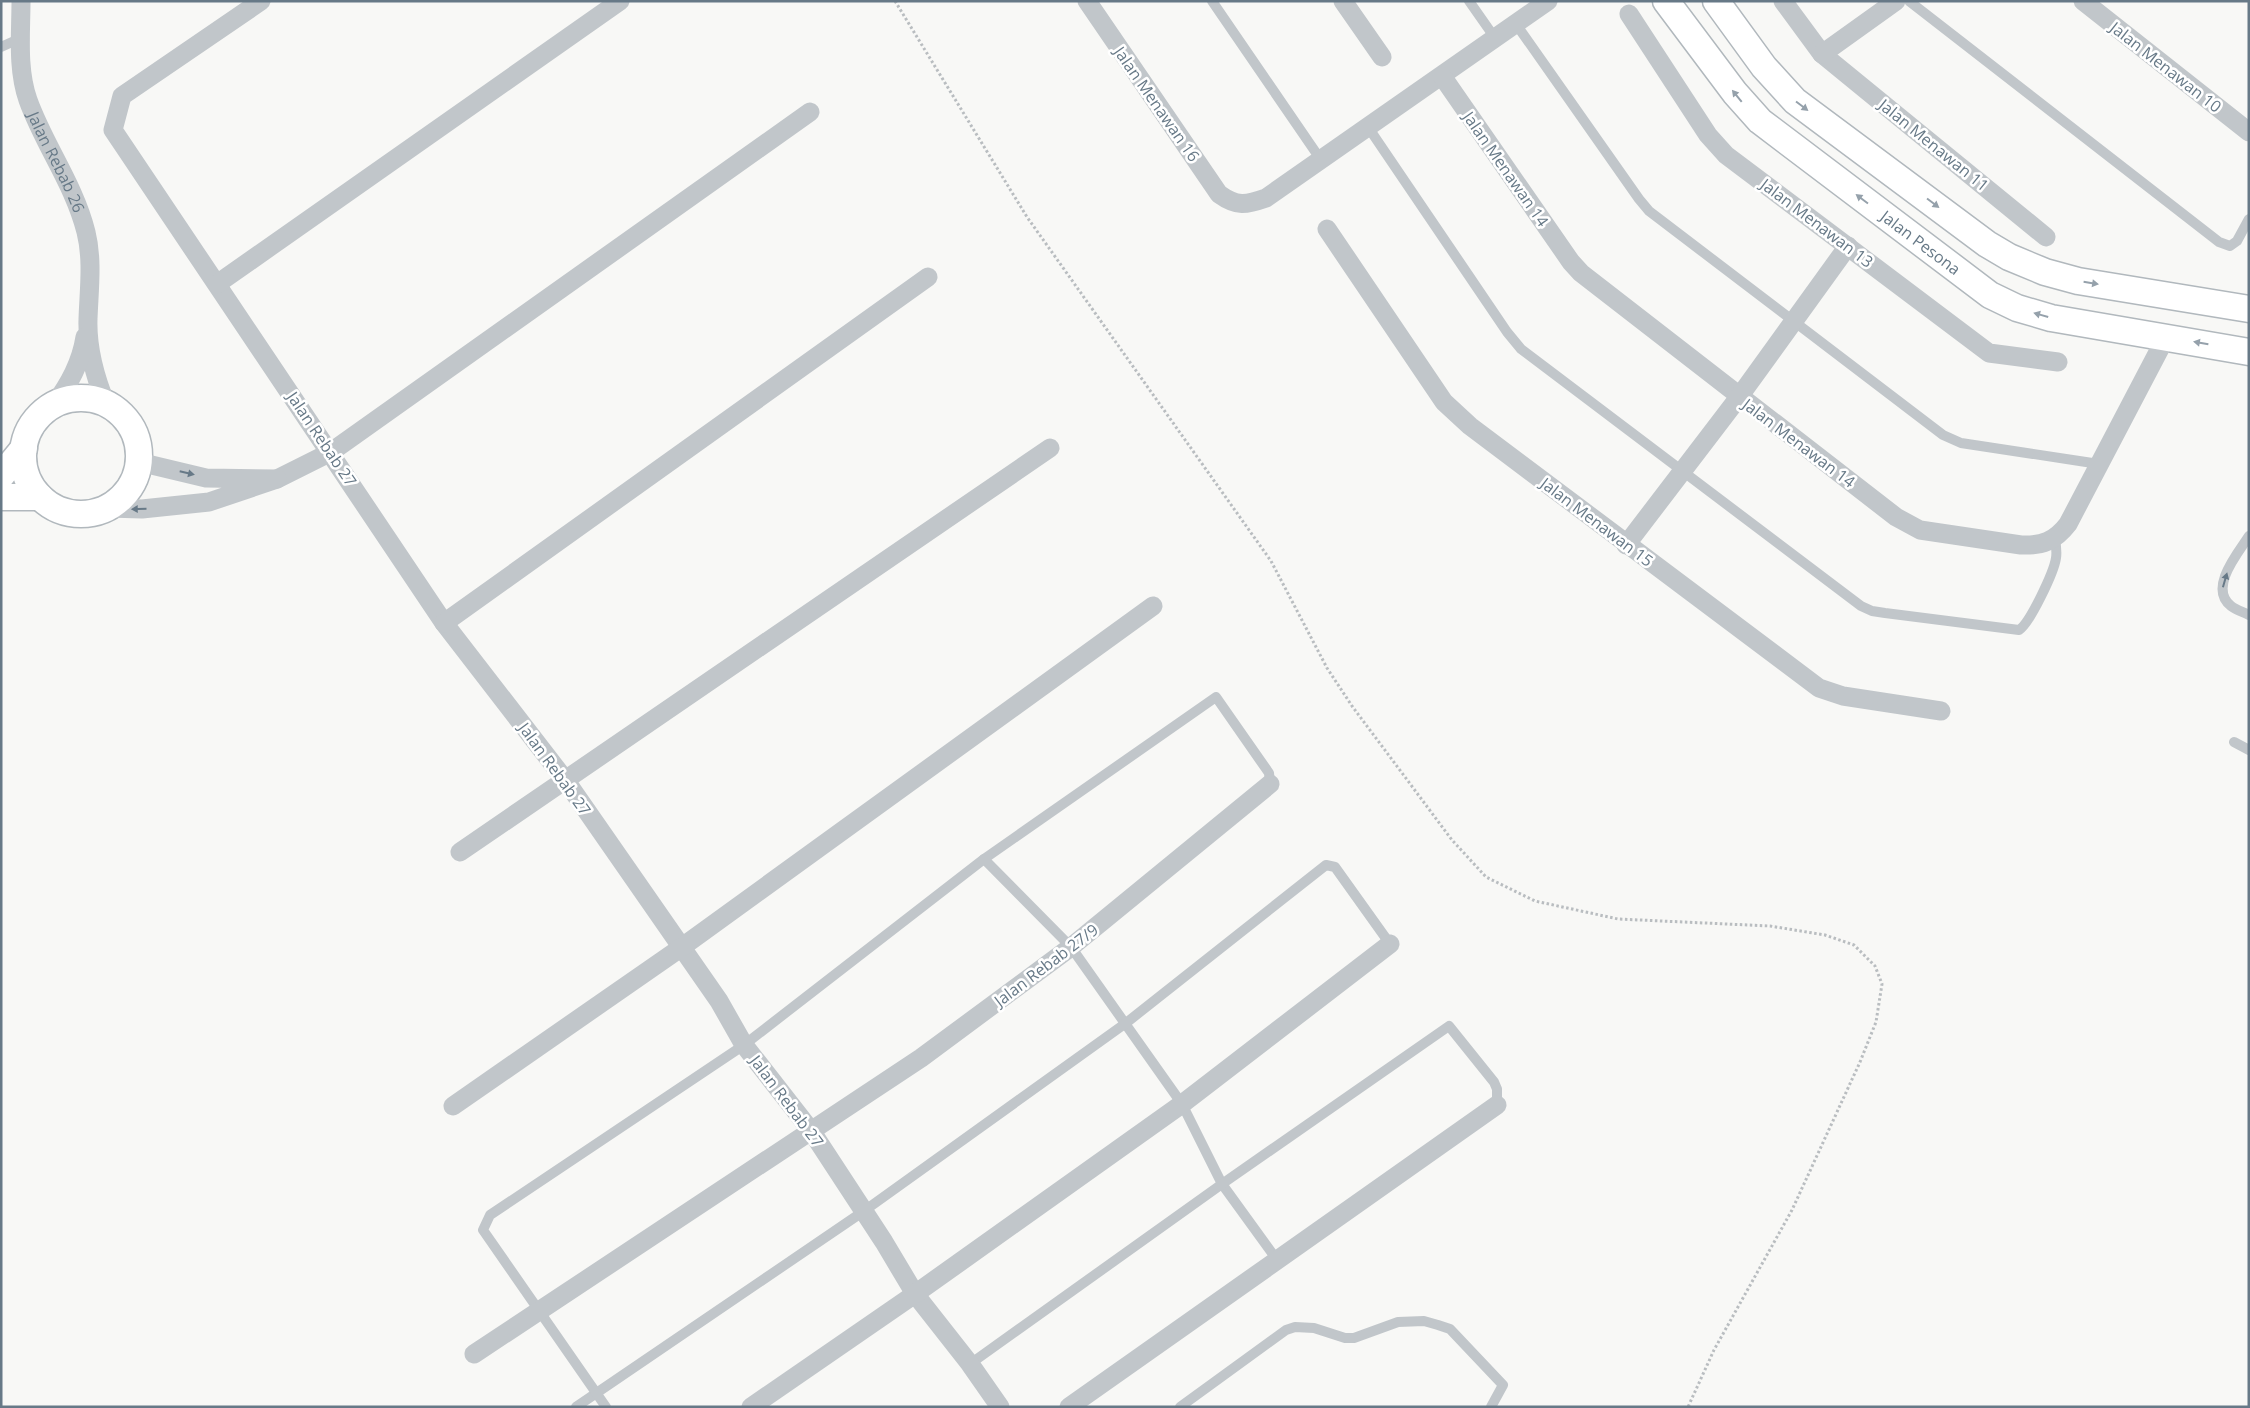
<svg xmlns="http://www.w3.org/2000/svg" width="2250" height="1408" font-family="'Open Sans',sans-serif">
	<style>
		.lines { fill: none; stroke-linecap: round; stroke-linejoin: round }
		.secondary-casing { stroke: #b1b8bd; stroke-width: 29 }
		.path { stroke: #b9bdc0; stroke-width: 3; stroke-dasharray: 2.5 2.5; stroke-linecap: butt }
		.lane { stroke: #c1c6ca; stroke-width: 10 }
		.street { stroke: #c1c6ca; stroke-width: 19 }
		.secondary { stroke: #fff; stroke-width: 26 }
		.oneway { fill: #95a1ab }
		.oneway2 { fill: #677987 }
		.labels { text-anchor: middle; stroke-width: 5; stroke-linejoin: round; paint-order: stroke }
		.street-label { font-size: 16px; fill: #677987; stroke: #fff }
	</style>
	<rect width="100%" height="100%" fill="#f8f8f6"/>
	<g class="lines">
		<defs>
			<g id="secondary">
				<path id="s2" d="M1666 1 1735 93 1760 121 1990 295 2017 308 2051 318 2249 352"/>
				<path d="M1716 1 1764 67 1795 101 1987 244 2009 257 2045 272 2078 281 2249 309"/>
				<circle cx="81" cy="456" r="58"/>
				<path d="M1 476 24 448"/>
				<path d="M1 497H40"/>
			</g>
		</defs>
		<!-- secondary casing -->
		<use href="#secondary" class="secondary-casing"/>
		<!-- path -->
		<path class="path" d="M895 1 1027 217 1271 561 1327 668 1352 706 1452 840 1486 877 1535 901 1618 919 1770 926 1825 935 1854 945 1875 966 1882 984 1876 1022 1860 1062 1792 1210 1714 1350 1688 1407"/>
		<!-- lane -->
		<g class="lane">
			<path d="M1212 1 1321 160"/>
			<path d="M1469 1 1495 38"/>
			<path d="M1909 1 2219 242 2230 246 2237 241 2249 219"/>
			<path d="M1516 24 1639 199 1649 211 1943 435 1961 443 2099 464"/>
			<path d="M1 47 21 38"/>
			<path d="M1368 127 1507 332 1521 349 1861 606 1872 611 1885 613 2019 630C2030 623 2054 572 2056 558 2057 552 2056 545 2055 539"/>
			<path d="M2249 536C2238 553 2208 588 2231 606 2236 610 2243 612 2249 615"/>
			<path d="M2234 742 2249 750"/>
			<path d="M984 859 1071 947 1182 1104 1222 1184 1277 1260"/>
			<path d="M970 1364 1222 1184 1449 1026 1494 1082 1497 1089V1105"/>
			<path d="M576 1407 864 1211 1126 1023 1326 865 1335 867 1390 944"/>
			<path d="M606 1407 483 1230 490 1215 744 1045 984 859 1216 697 1269 773 1270 784"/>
			<path d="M1180 1407 1286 1330 1295 1327 1314 1328 1345 1338H1354L1398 1322 1424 1321 1438 1325 1450 1329 1503 1385 1491 1407"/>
		</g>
		<!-- street -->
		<g class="street">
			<path id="s1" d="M21 1C21 33 17 69 28 100 44 145 74 184 86 232 93 260 89 290 88 319 87 348 95 377 106 404"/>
			<path d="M261 1 122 96 113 130 444 623 566 781 719 1001 744 1045 812 1132 884 1242 915 1294 970 1364 1000 1407"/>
			<path d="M1087 1 1219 194C1237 207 1246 205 1266 198L1548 1"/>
			<path d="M1343 1 1382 57"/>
			<path d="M1783 1 1822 54 2046 237"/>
			<path d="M2083 1 2249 132"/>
			<path d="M1629 14 1708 135 1726 155 1989 353 2058 362"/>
			<path d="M1822 54 1896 1"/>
			<path d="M1442 76 1571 262 1581 273 1896 517 1920 530 2021 545C2042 546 2055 541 2068 524L2166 337"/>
			<path d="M1327 229 1444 402 1470 426 1819 688 1843 696 1941 711"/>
			<path d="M217 284 620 1"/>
			<path d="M54 405C69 384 81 363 85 337"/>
			<path d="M277 479 331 452 810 112"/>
			<path d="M108 508 142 509 209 502 277 479 206 478 139 462"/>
			<path d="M1626 545 1739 397 1848 246"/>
			<path d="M444 623 928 277"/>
			<path d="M460 852 1050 448"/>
			<path d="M453 1106 682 947 1153 606"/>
			<path d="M474 1354 921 1058 1071 947 1270 784"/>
			<path d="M751 1407 915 1294 1182 1104 1390 944"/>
			<path d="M1069 1407 1497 1105"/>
		</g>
		<!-- secondary -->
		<use href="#secondary" class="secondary"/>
	</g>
	<!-- one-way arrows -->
	<defs><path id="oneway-solid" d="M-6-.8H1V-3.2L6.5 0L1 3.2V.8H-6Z" transform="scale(1.25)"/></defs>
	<g class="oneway">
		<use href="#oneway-solid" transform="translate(1737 96) rotate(-129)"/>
		<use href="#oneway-solid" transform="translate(1802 106) rotate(37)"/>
		<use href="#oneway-solid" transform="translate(1862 199) rotate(-143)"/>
		<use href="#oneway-solid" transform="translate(1933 203) rotate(37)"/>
		<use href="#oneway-solid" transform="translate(2091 283) rotate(9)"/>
		<use href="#oneway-solid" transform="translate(2041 315) rotate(-164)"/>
		<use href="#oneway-solid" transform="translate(2201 343) rotate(-170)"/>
	</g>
	<g class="oneway2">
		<use href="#oneway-solid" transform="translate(187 473) rotate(13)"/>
		<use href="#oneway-solid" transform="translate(139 509) rotate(179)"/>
		<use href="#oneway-solid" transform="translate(2225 580) rotate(-74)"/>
	</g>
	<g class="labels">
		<!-- street labels -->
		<g class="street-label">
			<text transform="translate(2166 67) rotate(38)" y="6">Jalan Menawan 10</text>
			<text transform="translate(1157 104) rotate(55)" y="6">Jalan Menawan 16</text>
			<text transform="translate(1934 145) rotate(39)" y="6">Jalan Menawan 11</text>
			<text dy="6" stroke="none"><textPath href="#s1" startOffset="168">Jalan Rebab 26</textPath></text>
			<text transform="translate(1506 169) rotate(55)" y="6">Jalan Menawan 14</text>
			<text transform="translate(1817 223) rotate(37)" y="6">Jalan Menawan 13</text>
			<text dy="6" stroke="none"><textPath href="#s2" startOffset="354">Jalan Pesona</textPath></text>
			<text transform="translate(322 439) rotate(56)" y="6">Jalan Rebab 27</text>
			<text transform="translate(1799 443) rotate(37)" y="6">Jalan Menawan 14</text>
			<text transform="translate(1597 522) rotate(37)" y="6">Jalan Menawan 15</text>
			<text transform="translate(555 769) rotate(54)" y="6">Jalan Rebab 27</text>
			<text transform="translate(1046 965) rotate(-37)" y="6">Jalan Rebab 27/9</text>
			<text transform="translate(787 1101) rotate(53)" y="6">Jalan Rebab 27</text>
		</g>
	</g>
	<!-- border -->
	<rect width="2250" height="1408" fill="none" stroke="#677987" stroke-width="5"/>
</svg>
